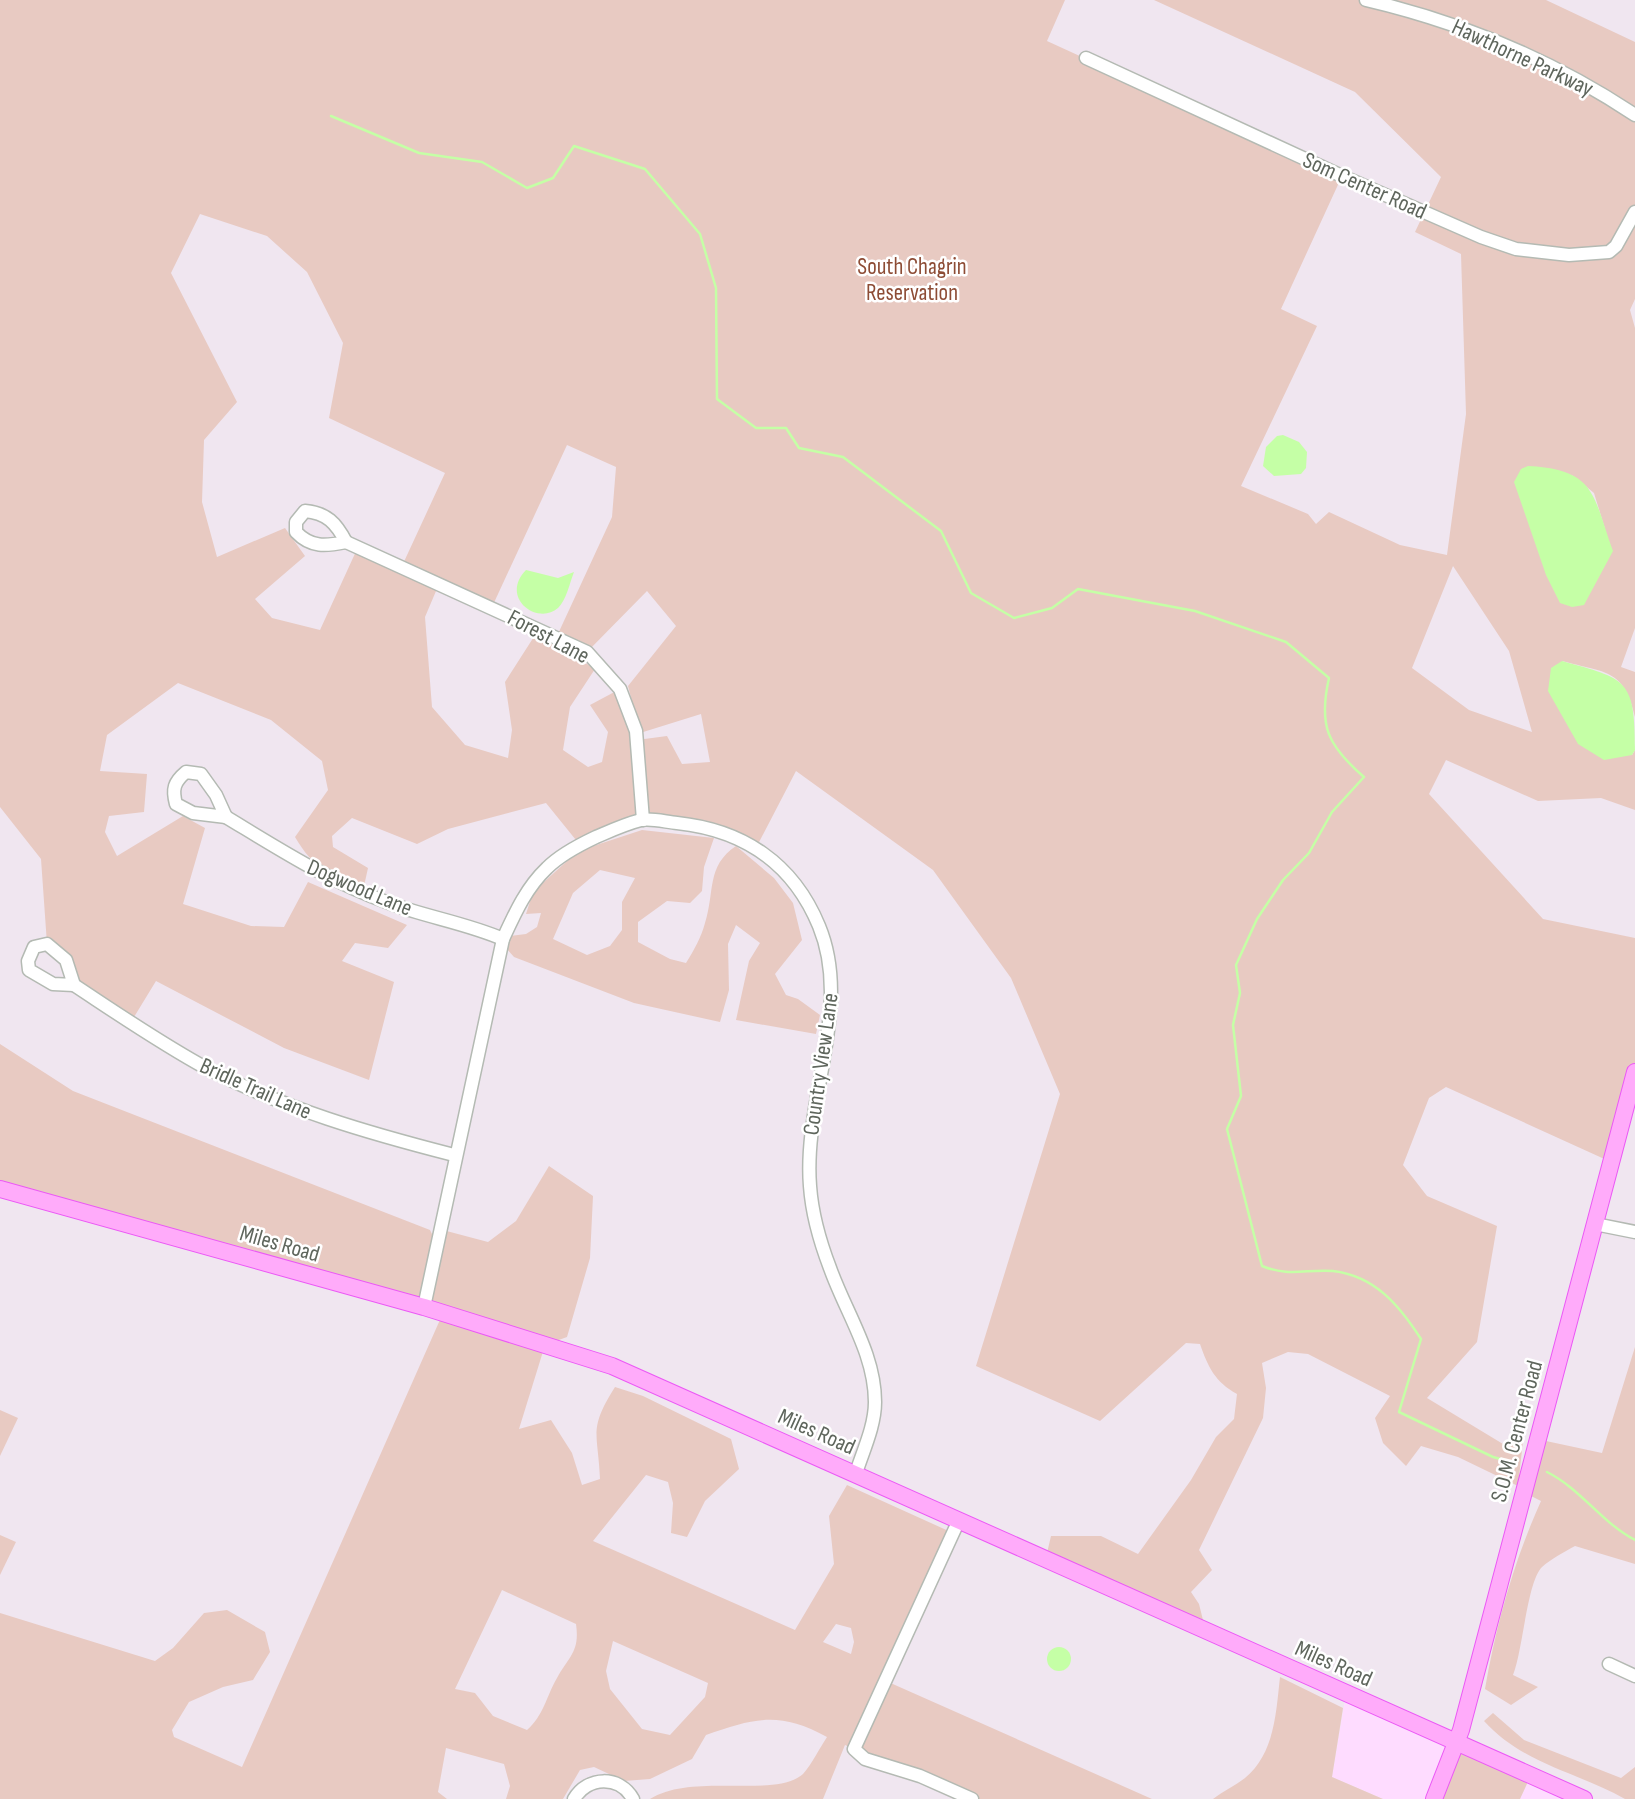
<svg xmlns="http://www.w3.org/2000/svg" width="1635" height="1799" font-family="'Sofia Sans Condensed',sans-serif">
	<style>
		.commercial { fill: #fedcff }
		.green { fill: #e8cac2; fill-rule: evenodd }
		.water { fill: #c5ffa6 }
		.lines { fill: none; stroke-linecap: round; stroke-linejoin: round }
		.stream { stroke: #c5ffa6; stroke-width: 2.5 }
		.minor-casing { stroke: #b4bab3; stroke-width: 15 }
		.major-casing { stroke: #eb59f5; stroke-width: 18 }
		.minor { stroke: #fff; stroke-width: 12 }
		.major { stroke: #ffabfa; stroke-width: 16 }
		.labels { text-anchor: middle; stroke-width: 5; stroke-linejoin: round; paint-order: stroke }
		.street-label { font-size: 23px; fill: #5f665d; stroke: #fff }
		.park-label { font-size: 23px; fill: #8d4c35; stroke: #fff }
	</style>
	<rect width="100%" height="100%" fill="#f0e6f0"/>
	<!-- commercial -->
	<g class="commercial">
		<path d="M1346 1693 1457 1743 1434 1799H1383L1332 1777Z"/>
		<path d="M1531 1775 1580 1799H1520Z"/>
	</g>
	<!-- green -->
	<g class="green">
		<path d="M0 0H1065L1047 41 1342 176 1281 309 1317 326 1241 486 1308 514 1316 524 1329 512 1400 545 1447 555 1466 414 1461 254 1415 232 1441 177 1355 92 1154 0H1546L1635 42V299L1630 310 1635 328V628L1621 667 1635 672V717C1624 668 1605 673 1562 661L1632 755 1635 750V810L1601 798 1538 801 1446 760 1429 794 1543 919 1635 938V1072L1611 1162 1446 1087 1429 1098 1403 1165 1427 1196 1497 1226 1477 1342 1427 1398 1503 1444 1523 1441 1518 1486 1458 1457 1421 1446 1406 1466 1383 1443 1375 1418 1390 1396 1308 1354 1288 1352 1262 1363 1266 1388 1263 1418 1199 1550 1212 1570 1191 1592 1199 1604 1203 1620 1047 1553 1051 1536H1101L1138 1554 1191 1480 1216 1437 1234 1419 1237 1394C1215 1382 1208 1367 1200 1344L1186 1343 1100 1421 976 1366 1060 1094 1011 978 933 870 796 771 756 848 738 837 643 820 580 845 546 803 448 829 417 844 352 818 332 836 333 847 368 868 364 886C330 876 313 868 295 837L328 790 322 761 271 720 178 683 107 735 100 771 147 774 144 812 109 816 105 832 117 856 183 816 205 828 183 904 251 926 284 927 308 882 407 925 388 948 355 943 342 961 394 982 369 1080 284 1048 156 981 131 1022 74 985 71 973 47 944 41 859 0 807ZM200 214 267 236 307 272 343 343 329 418 445 473 402 566 358 547 320 630 272 618 255 599 305 556 285 528 217 557 202 502 204 440 237 402 171 273ZM567 445 616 467 612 517 557 636 587 652 647 591 676 626 628 686 640 733 701 714 710 762 682 764 667 736 637 740 620 689 590 705 608 732 602 762 588 767 563 750 570 707 595 669 537 632 505 682 512 730 508 758 465 745 432 707 425 617 439 584 492 607ZM1572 475 1594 493 1605 529ZM1453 566 1509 651 1532 732 1469 710 1412 668Z"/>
		<path d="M642 830 714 838 704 867 702 891 690 903 667 901 638 922V942L670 959 686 963C694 950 701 938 705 923 715 892 706 866 736 846L774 878 793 903 802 940 775 974 786 995 798 999 820 1015 816 1034 736 1020 749 961 760 943 736 925 728 944 729 990 720 1022 634 1003 514 957 507 949 510 936 526 934 537 927 541 913 526 914 533 892 578 851ZM600 870 635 878 622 902V930L610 946 587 955 553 939 573 893Z"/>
		<path d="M0 1044 73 1091 430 1230 436 1242 439 1229 488 1242 516 1221 549 1166 593 1196 590 1258 567 1337 545 1345 519 1429 551 1420 572 1453 582 1485 600 1479C598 1432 588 1430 615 1387L643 1396 731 1439 739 1469 705 1501 687 1537 671 1533 673 1503 668 1482 646 1475 593 1541 795 1630 834 1564 829 1516 847 1485 953 1533 886 1681 1152 1799H966L845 1745 823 1799H650C693 1772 775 1799 803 1774 812 1764 819 1749 827 1737 779 1711 755 1718 706 1735L692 1759 650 1779 624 1781 594 1767 580 1770 563 1799H506L510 1786 504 1764 446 1748 438 1792 447 1799H0V1613L155 1661 173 1648 204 1613 227 1610 265 1632 270 1652 253 1680 223 1687 189 1702 172 1730 174 1737 242 1767 443 1313 0 1189ZM502 1590 576 1624C580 1652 569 1656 557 1678 546 1697 544 1715 527 1730L493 1716 475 1693 455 1689ZM836 1624 851 1628 854 1642 851 1654 823 1642ZM613 1641 708 1683 705 1697 670 1735 642 1729 610 1689 606 1671Z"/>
		<path d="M1635 1347V1564L1575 1546C1564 1552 1551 1559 1542 1567 1527 1582 1523 1650 1513 1675L1538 1687 1511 1705 1485 1689C1496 1625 1514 1561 1541 1501L1531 1496 1546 1441 1602 1453Z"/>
		<path d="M0 1410 18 1418 0 1456Z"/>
		<path d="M0 1535 16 1542 0 1575Z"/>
		<path d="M1280 1677 1343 1708 1332 1777 1383 1799H1213C1223 1791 1235 1786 1245 1778 1275 1753 1276 1712 1280 1677Z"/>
		<path d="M1493 1713 1524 1740 1621 1778 1635 1767V1799H1625C1577 1772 1523 1764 1484 1721Z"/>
		<path d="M1457 1743 1531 1775 1520 1799H1434Z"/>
	</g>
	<!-- water -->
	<g class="water">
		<path d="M1283 435 1299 442 1307 452 1306 468 1301 474 1274 476 1263 466 1266 447 1277 436Z"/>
		<path d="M1528 466C1597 469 1593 497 1613 551L1584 605 1572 607 1560 603 1546 575 1514 482 1521 469Z"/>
		<path d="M526 570 558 578 574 572C570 582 566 601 558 608 538 626 499 598 526 570Z"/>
		<path d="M1562 661C1627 679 1635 679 1635 750L1632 755 1604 760 1578 744 1548 691 1551 668Z"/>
		<circle cx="1059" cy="1659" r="12"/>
	</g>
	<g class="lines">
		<!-- stream -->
		<g class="stream">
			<path d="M331 116 419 153 482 162 527 188 553 178 574 146 645 169 700 234 716 288 717 399 756 428H786L799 448 843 457 941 531 971 593 1014 618 1052 608 1078 589 1195 611 1286 642 1329 678C1318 726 1328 746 1364 777L1332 812 1309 853 1283 880 1257 919 1236 965 1240 993 1233 1025 1241 1096 1227 1129 1262 1266C1289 1277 1306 1269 1333 1271 1375 1276 1399 1305 1421 1339L1399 1412 1493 1457 1515 1463"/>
			<path d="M1547 1472C1581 1489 1602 1523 1635 1540"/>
		</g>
		<defs>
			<g id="minor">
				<path d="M1366 0C1464 23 1551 59 1635 115"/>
				<path d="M1086 58 1342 176 1481 237 1516 249 1569 255 1609 252 1616 246 1635 212"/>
				<path d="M305 511C327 513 336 523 346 542 326 546 311 548 296 532V522Z"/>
				<path d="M346 542 587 652 620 689 636 731 643 820"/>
				<path d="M186 772 201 774 216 795 226 817 193 813 176 804C172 789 174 782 186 772Z"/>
				<path d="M226 817C279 849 330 882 389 903 426 917 466 923 503 939"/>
				<path d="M47 944 66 960 74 985 53 984 29 970 28 961 34 947Z"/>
				<path d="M74 985C118 1014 160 1043 206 1068 285 1109 368 1133 454 1155"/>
				<path d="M1595 1224 1635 1232"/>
				<path d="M424 1307 503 939C515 913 526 888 547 868 560 855 579 845 596 837 610 831 625 824 641 820 651 818 666 822 677 823 743 830 793 863 819 926 853 1008 803 1099 810 1186 812 1214 820 1242 830 1268 846 1313 875 1354 875 1402 875 1426 863 1451 856 1473"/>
				<path d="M959 1520 854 1749 865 1759 920 1776 972 1799"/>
				<path d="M1609 1664 1635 1676"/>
				<path d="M574 1799C587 1776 620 1775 633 1799"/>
			</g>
			<g id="major">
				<path d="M0 1189 424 1307 612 1366 1584 1799"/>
				<path d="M1434 1799 1461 1730 1635 1072"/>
			</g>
		</defs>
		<!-- minor casing -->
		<use href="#minor" class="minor-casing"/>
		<!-- major casing -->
		<use href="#major" class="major-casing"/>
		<!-- minor -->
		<use href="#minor" class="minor"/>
		<!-- major -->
		<use href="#major" class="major"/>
	</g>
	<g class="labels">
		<!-- street labels -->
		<g class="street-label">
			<text transform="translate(1523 57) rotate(25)" y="8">Hawthorne Parkway</text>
			<text transform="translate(1365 185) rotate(24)" y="8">Som Center Road</text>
			<text transform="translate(549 636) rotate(28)" y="8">Forest Lane</text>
			<text transform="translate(360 887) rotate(23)" y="8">Dogwood Lane</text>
			<text transform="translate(820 1064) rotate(-82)" y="8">Country View Lane</text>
			<text transform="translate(256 1088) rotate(24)" y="8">Bridle Trail Lane</text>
			<text transform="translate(280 1243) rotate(16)" y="8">Miles Road</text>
			<text transform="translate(817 1431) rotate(24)" y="8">Miles Road</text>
			<text transform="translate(1516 1431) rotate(-75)" y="8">S.O.M. Center Road</text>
			<text transform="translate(1334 1663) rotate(24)" y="8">Miles Road</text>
		</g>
		<!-- park labels -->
		<g class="park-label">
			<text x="912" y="274">South Chagrin<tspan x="912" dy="26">Reservation</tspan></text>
		</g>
	</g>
</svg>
